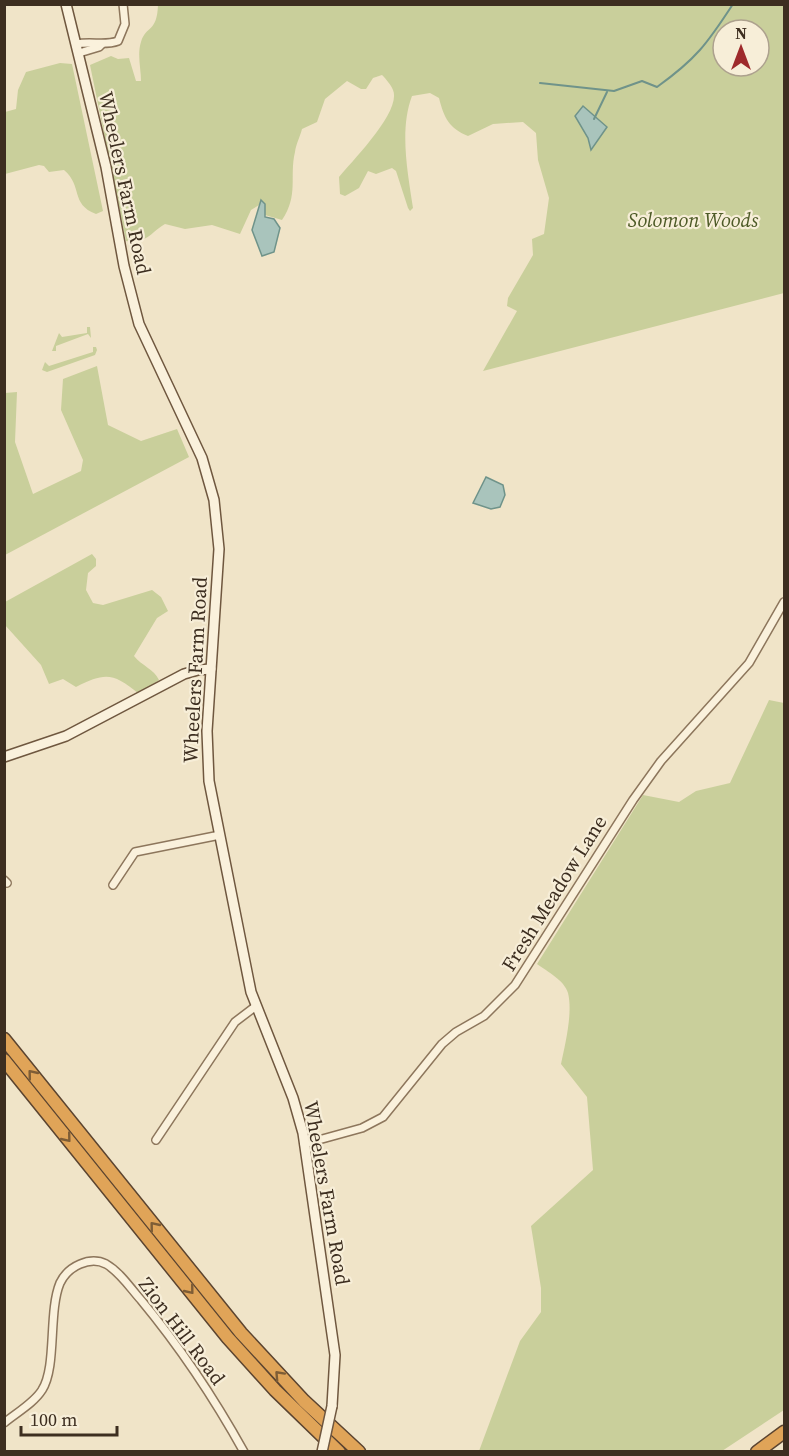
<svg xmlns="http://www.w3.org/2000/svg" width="789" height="1456" font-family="'Source Serif 4',serif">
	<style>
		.green { fill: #c9cf9b; fill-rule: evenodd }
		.water { fill: #a9c4bc; stroke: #6f938a; stroke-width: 1.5 }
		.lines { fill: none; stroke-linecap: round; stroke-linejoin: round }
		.stream { stroke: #6f938a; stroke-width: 2 }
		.street-casing { stroke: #8d765c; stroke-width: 10 }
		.secondary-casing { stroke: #6f573f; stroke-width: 12 }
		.highway-casing { stroke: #5b4430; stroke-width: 15 }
		.street { stroke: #faf1dc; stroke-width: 7 }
		.secondary { stroke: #faf1dc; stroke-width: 9 }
		.highway { stroke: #e0a458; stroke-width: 12 }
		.secondary-bridge-casing { stroke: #6f573f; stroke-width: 12; stroke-linecap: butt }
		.secondary-bridge { stroke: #faf1dc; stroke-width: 9 }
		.oneway { stroke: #7e5d36 }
		.labels { text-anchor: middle; stroke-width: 4.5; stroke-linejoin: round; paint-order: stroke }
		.street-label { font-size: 20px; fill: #3d2e20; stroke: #f7eed8 }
		.park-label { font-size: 20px; font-style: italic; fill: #4d5a26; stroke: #f7eed8 }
	</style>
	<rect width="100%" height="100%" fill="#f0e4c8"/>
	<!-- green -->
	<g class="green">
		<path d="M158 5H784V293L483 371 517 311 507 306 508 298 533 255 532 239 544 234 549 198 538 160 536 133 523 122 493 124 468 136C449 128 444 118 439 98L430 93 412 96C399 130 408 174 413 208L410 211 408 208 396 171 392 168 376 174 368 171 359 188 345 196 340 194 339 177C352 161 402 111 393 90 391 85 386 79 382 75L373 78 366 89H361L347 81 325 99 317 122 302 129C300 137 296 144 295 152 289 177 299 195 282 220L265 215 259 205 251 210 240 234 212 225 185 229 165 224C150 233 147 244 126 241L90 65 111 56 118 59 129 58 136 81H141C141 69 137 54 141 42 146 25 157 33 158 5ZM723 30H759V66H723Z"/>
		<path d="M60 63 72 64 103 211 96 214C70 204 83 186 64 170L49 172 44 166 39 165 5 174V112L16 109 18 90 26 72Z"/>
		<path d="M87 327H90L91 338 88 334 56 346V351H52L59 333 62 337 87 333Z"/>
		<path d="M93 347H96L97 350 95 355 47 372 42 370 45 362 49 366 93 352Z"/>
		<path d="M97 366 108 425 141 441 177 429 189 457 5 555V393L17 392 15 442 33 494 81 471 83 460 61 410 63 379Z"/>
		<path d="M92 554 96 559V566L88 573 86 590 93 603 103 605 152 590 161 597 168 611 157 618 134 656C142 666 154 669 159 680L139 694C113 673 106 672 76 687L63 679 49 684 41 665 5 625V602Z"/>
		<path d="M769 700 784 703V1410L722 1451H479L520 1341 541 1312V1288L531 1226 593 1170 587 1097 561 1064C565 1045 573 1013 568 993 564 980 548 972 537 964L643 795 679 802 696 791 730 783Z"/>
	</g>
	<!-- water -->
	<g class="water">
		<path d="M583 106 607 127 591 150 588 138 575 116Z"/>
		<path d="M261 200 265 204V217L274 219 280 228 274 252 262 256 252 230Z"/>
		<path d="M486 477 503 485 505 495 500 507 491 509 473 503Z"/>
	</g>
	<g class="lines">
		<!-- stream -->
		<g class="stream">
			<path d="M540 83 614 91 642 81 657 87C696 59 707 44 733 4"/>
			<path d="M594 119 607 92"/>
		</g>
		<defs>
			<g id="street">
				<path d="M76 44C92 41 105 46 118 41L125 24 123 4"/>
				<path d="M79 53 99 47 102 44"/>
				<path d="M4 880 7 883"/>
				<path d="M113 885 135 852 220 835"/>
				<path d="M156 1140 235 1022 256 1006"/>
				<path d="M304 1144 362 1128 383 1117 442 1044 456 1032 484 1016 515 985 633 800 661 761 749 663 784 602"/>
				<path d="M4 1423C16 1413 34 1403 42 1390 57 1367 48 1312 60 1283 68 1266 90 1256 106 1264 120 1272 131 1289 141 1300 180 1347 214 1398 244 1452"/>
			</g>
			<g id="secondary">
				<path d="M66 4 106 167 124 266 139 324 202 458 214 500 219 549 207 731 209 781 251 992 293 1098 303 1133 335 1355 332 1406"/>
				<path d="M4 757 66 736 184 674 198 670 211 669"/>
			</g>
			<g id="highway">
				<path d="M4 1039 241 1333 304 1401 359 1452"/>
				<path d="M4 1060 228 1338 275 1390 339 1452"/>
				<path d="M757 1452 784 1432"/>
			</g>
		</defs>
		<!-- street casing -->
		<use href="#street" class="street-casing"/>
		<!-- secondary casing -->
		<use href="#secondary" class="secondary-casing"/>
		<!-- highway casing -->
		<use href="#highway" class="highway-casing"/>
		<!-- street -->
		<use href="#street" class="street"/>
		<!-- secondary -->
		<use href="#secondary" class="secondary"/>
		<!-- highway -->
		<use href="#highway" class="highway"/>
		<defs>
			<path id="secondary-bridge" d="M322 1452 332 1406"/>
		</defs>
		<!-- secondary-bridge casing -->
		<use href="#secondary-bridge" class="secondary-bridge-casing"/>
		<!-- secondary-bridge -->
		<use href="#secondary-bridge" class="secondary-bridge"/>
	</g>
	<!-- one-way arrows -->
	<defs><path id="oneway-chevron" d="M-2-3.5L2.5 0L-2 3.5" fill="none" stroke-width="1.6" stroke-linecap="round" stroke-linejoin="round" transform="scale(1.5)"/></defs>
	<g class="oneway">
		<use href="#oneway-chevron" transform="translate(32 1074) rotate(-129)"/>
		<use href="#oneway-chevron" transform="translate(67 1138) rotate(51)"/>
		<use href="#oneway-chevron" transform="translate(154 1226) rotate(-129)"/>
		<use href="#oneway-chevron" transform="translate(190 1290) rotate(51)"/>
		<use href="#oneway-chevron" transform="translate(279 1375) rotate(-133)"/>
	</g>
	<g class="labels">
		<!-- street labels -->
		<g class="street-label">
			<text transform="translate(125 183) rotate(78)" y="7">Wheelers Farm Road</text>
			<text transform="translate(195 670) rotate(-87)" y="7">Wheelers Farm Road</text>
			<text transform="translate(554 893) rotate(-58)" y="7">Fresh Meadow Lane</text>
			<text transform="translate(327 1193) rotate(80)" y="7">Wheelers Farm Road</text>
			<text transform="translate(182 1331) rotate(53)" y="7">Zion Hill Road</text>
		</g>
		<!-- park labels -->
		<g class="park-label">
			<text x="693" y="227">Solomon Woods</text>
		</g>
	</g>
	<!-- border -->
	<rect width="789" height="1456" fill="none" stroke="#3d2e20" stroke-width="12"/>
	<!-- north arrow -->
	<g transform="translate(741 48)"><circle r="28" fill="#f7eed8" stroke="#ada18e" stroke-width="1.5"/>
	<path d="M0-4.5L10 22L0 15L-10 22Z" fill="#9e2a2b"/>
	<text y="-9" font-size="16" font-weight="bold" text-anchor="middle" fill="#3d2e20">N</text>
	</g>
	<!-- scale -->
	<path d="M21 1426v9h96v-9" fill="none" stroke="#3d2e20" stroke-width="3"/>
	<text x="30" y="1426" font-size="18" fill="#3d2e20" stroke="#f7eed8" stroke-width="4.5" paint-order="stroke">100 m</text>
</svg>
